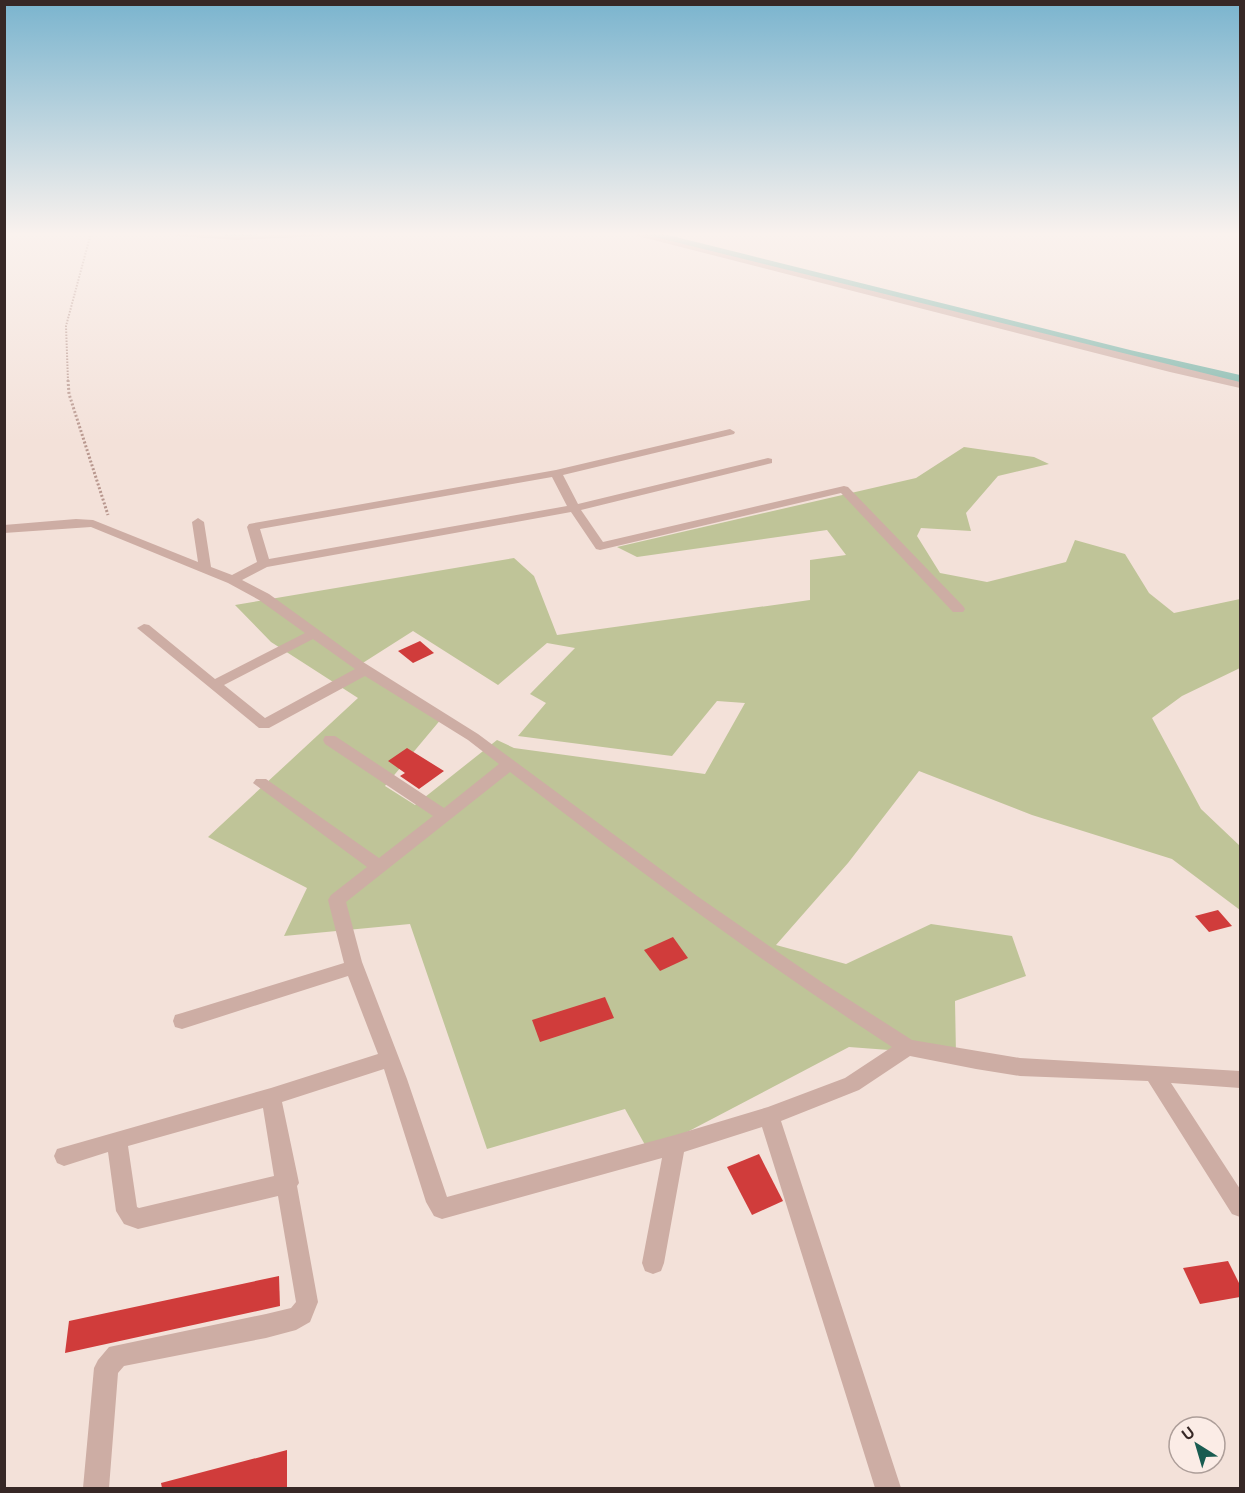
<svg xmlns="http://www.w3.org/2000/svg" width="1245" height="1493" font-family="Figtree,sans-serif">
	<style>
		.green { fill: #bfc498; fill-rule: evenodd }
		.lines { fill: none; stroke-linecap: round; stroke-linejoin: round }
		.canal { fill: #76b3a7; fill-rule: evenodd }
		.building { fill: #d03c3b }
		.path-far1 { stroke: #b8978e; stroke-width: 2; stroke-dasharray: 1.5 1.5; stroke-linecap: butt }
		.path { stroke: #b8978e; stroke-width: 3; stroke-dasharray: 2 2; stroke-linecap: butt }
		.street { fill: #cdada4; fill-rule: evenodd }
	</style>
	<rect width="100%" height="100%" fill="#f3e1d9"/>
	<!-- green -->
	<path class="green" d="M964 447 1034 457 1049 464 998 476 966 513 971 531 921 528 917 536 940 573 987 582 1066 562 1075 540 1125 554 1149 593 1174 613 1240 599V668L1182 696 1152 718 1201 809 1240 846V910L1172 859 1032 815 919 771 848 863 776 945 846 964 931 924 1012 936 1026 976 955 1001 956 1055 849 1047 649 1152 625 1109 487 1149 410 924 284 936 307 888 208 837 358 698 271 642 235 605 514 558 534 576 557 635 810 600V560L846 555 827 530 637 557 617 547 916 478ZM413 631 498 685 547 643 575 648 530 694 546 703 518 736 672 756 717 701 745 703 705 774 514 748 497 740 415 805 385 786 442 718 358 666Z"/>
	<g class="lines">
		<!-- canal -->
		<g class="canal">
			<path d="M218 233H262C254 239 226 239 218 233Z"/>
			<path d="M642 233H660L1130 350 1240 375V383L1130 358 643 235Z"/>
		</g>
	</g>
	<!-- building -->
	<g class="building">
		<path d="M420 641 434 653 413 663 398 651Z"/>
		<path d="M407 748 444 771 419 789 400 776 405 773 388 761Z"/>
		<path d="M1218 910 1232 926 1209 932 1195 916Z"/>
		<path d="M673 937 688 958 660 971 644 950Z"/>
		<path d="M605 997 614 1018 540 1042 532 1020Z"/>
		<path d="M759 1154 783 1201 752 1215 727 1167Z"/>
		<path d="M1228 1261 1240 1285V1297L1200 1304 1183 1268Z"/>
		<path d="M279 1276 280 1306 65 1353 69 1321Z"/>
		<path d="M287 1450V1488H162L161 1483Z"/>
	</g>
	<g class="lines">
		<!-- path-far1 -->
		<path class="path-far1" d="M68 381 66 326 91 233"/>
		<!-- path -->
		<path class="path" d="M68 380 69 394 108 515"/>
		<!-- street -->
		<g class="street">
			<path d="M160 233 237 236 344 233 340 235 237 240 164 235Z"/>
			<path d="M626 233H639L1240 382V388L1170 372Z"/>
			<path d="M730 429 735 432 734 434 563 475 578 504 768 458 772 459V463L581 510 603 542 844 486 848 487 963 606 965 609 963 612H953L841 493 600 550 596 549 571 512 267 567 242 580 269 594 363 662 478 734 697 896 823 983 912 1040 1020 1058 1240 1071V1088L1171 1083 1240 1189V1217L1232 1214 1148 1081 1020 1076 976 1069 910 1056 859 1090 781 1121 901 1488H875L762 1127 684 1152 664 1263 661 1271 653 1274 645 1271 642 1263 662 1158 442 1219 434 1216 426 1202 384 1069 282 1102 299 1183 297 1186 318 1302 310 1322 296 1330 266 1338 124 1366 118 1373 109 1488H83L94 1368 98 1360 109 1347 266 1314 291 1308 296 1302 278 1196 138 1229 124 1224 116 1211 108 1152 64 1166 57 1163 54 1156 57 1149 271 1088 378 1054 348 976 182 1029 175 1027 173 1021 175 1015 182 1013 344 963 328 900 331 895 367 867 253 783 256 779H266L379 858 433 816 325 744 323 740 325 736H335L444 808 499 764 468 740 365 676 269 728H259L137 628 144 624 149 625 215 679 305 633 259 600 228 583 91 527 4 533V525L76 519 93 520 198 562 192 522 198 518 204 522 211 567 232 575 257 562 247 527 249 524 556 470ZM552 477 567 506 269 559 260 529ZM313 639 355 669 265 718 224 685ZM510 772C635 868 760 961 892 1047L845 1078 768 1107 675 1135 447 1197 407 1079 362 962 346 902ZM263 1108 274 1176 139 1208 137 1207 128 1146Z"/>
		</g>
	</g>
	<!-- sky -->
	<linearGradient id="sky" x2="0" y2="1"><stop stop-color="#7ab4ce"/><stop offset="0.53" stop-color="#faf2ee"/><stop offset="1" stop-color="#faf2ee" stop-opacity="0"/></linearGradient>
	<rect width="1245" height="442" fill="url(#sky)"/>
	<!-- border -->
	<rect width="1245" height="1493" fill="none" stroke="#372826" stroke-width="12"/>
	<!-- north arrow -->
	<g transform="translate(1197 1445) rotate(323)"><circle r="28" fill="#fbece6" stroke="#ad9e99" stroke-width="1.5"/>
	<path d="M0-4.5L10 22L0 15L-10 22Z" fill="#195c51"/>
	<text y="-9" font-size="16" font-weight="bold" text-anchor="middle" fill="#372826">U</text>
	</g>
</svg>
